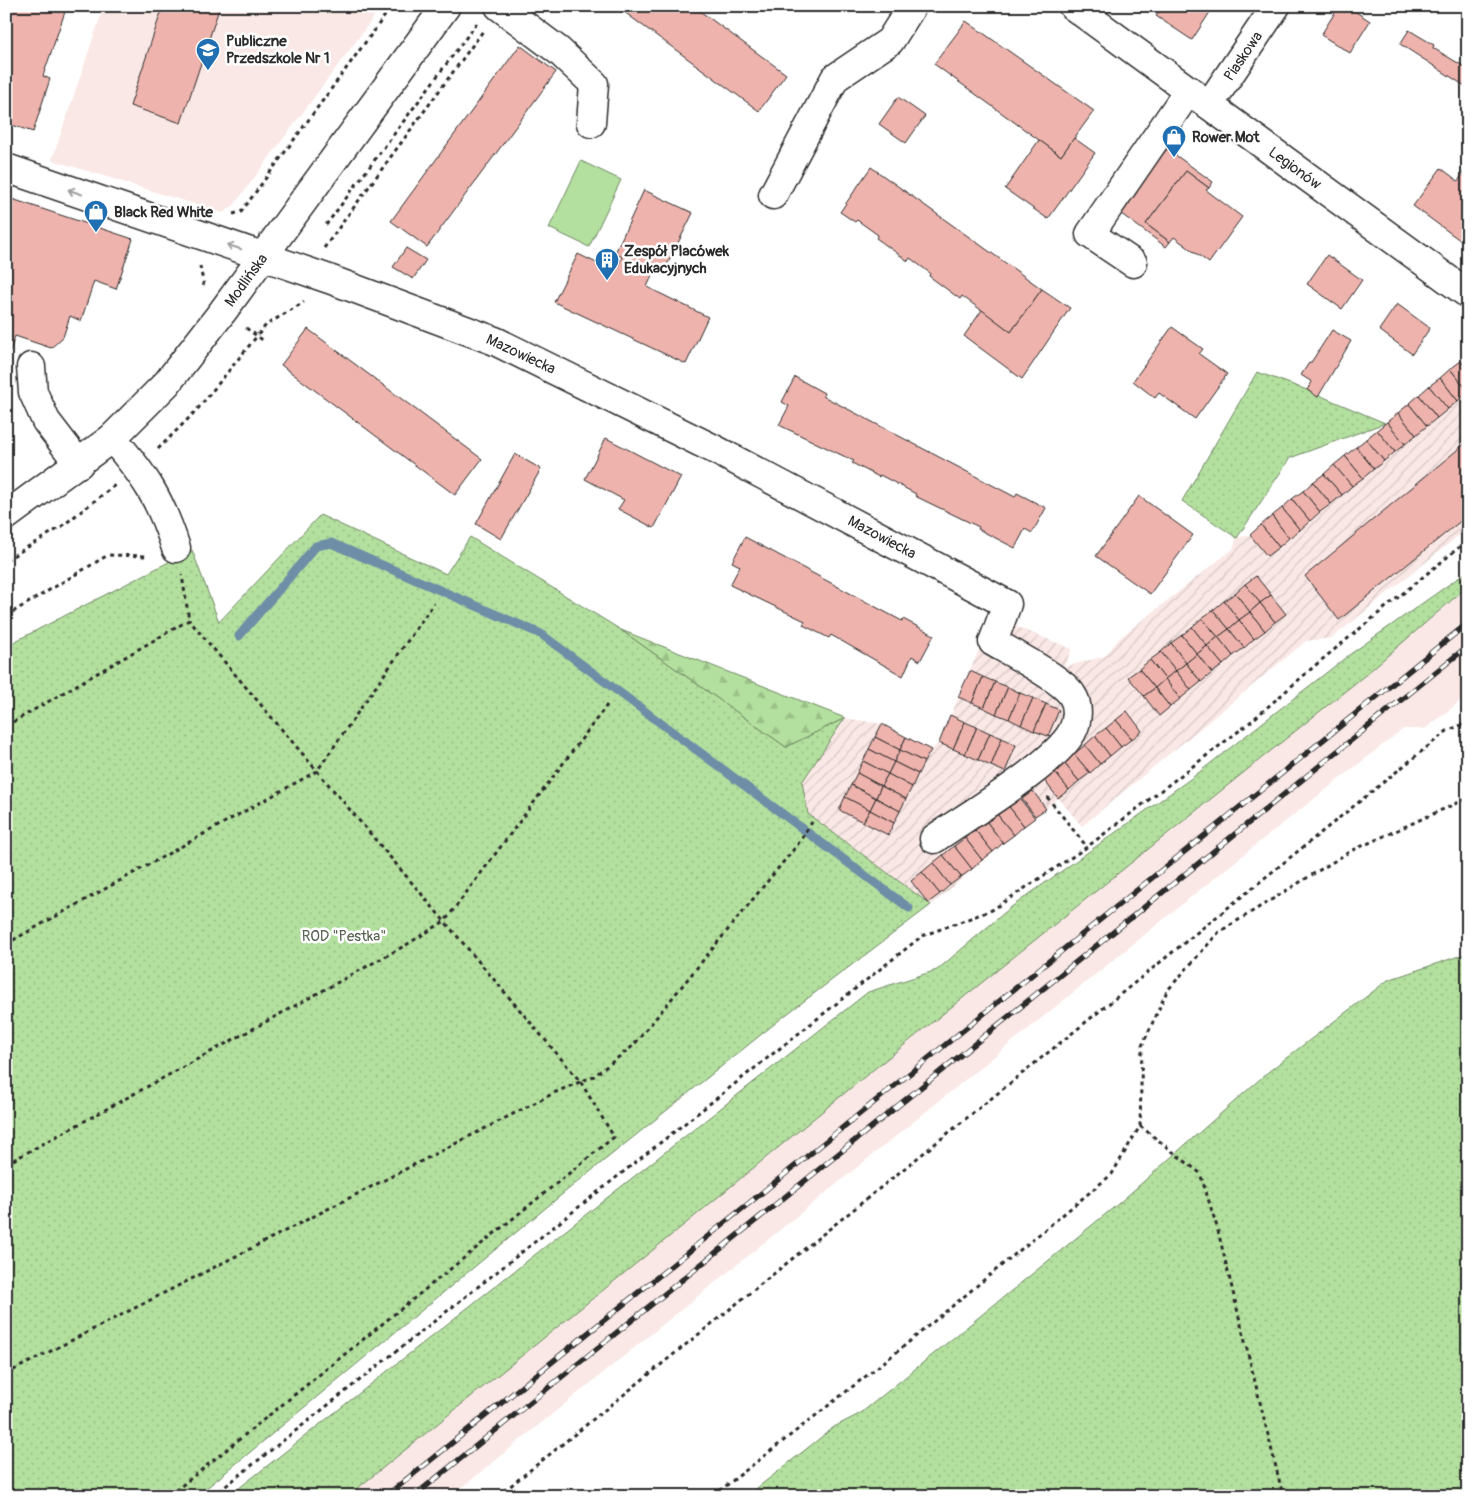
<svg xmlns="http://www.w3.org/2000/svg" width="1474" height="1502" font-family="Pangolin,sans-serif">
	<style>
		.built { fill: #fae8e6 }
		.industrial { fill: url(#industrial-furrows) }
		.green { fill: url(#green-dots); stroke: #6f8664 }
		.forest { fill: url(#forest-firs); stroke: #6f8664 }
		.pitch { fill: #b3e09e; stroke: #6f8664 }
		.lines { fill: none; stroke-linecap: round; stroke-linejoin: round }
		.stream { stroke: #6e8ea7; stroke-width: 9 }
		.building { fill: #eeb3ad; stroke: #2b2b2b }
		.minor-casing { stroke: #2b2b2b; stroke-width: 31 }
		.major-casing { stroke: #2b2b2b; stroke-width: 31 }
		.path { stroke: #2b2b2b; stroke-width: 3; stroke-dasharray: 4 4; stroke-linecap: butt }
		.minor { stroke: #fff; stroke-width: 28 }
		.major { stroke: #fff; stroke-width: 28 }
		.rail-casing { stroke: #2b2b2b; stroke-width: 5.5 }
		.rail { stroke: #fff; stroke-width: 4; stroke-dasharray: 11; stroke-linecap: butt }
		.oneway { stroke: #a0a0a0 }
		.labels { text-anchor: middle; stroke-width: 5; stroke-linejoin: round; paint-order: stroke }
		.poi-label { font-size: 15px; font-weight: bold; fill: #2b2b2b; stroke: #fff; text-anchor: start }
		.street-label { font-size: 15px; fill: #2b2b2b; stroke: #fff }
		.park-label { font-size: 15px; fill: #54614e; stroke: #fff }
	</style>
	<defs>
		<pattern id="industrial-furrows" width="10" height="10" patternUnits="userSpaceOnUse" patternTransform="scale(1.25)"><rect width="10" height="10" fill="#fae8e6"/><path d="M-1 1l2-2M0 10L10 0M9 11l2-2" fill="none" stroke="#d6c7c5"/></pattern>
		<pattern id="green-dots" width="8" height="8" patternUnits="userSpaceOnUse" patternTransform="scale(1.25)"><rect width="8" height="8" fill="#b3e09e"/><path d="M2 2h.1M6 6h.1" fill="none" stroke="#9ac088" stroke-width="1.8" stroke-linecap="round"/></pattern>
		<pattern id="forest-firs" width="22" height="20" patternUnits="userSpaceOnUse" patternTransform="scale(1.25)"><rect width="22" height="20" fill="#b3e09e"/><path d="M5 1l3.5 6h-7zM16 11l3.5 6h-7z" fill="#9ac088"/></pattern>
	</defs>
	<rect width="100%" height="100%" fill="#fff"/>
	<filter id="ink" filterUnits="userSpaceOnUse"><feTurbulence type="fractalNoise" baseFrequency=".02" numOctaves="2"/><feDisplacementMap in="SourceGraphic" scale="10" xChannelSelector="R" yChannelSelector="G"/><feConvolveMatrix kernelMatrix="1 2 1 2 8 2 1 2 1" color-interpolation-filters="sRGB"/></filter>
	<g filter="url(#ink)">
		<!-- built -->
		<g class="built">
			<path d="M104 6H382L234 205 223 213 52 160Z"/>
			<path d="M1468 586V695L1443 715 1425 729H1403L1253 847 451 1496H348L690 1220 863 1078 1364 676Z"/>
		</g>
		<!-- industrial -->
		<path class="industrial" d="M1468 354V528L1332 638 1306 641 1082 826 1058 798 931 905 808 814 802 782 845 718 882 724 931 750 939 743 993 617 1072 649 1064 667 1105 656 1121 637 1233 549 1237 538 1250 535Z"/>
		<!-- green -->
		<g class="green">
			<path d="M1257 372 1307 390 1385 423 1290 458 1237 538 1182 501Z"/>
			<path d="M320 515 446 574 470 537 621 630 786 747 845 718 802 782 808 814 931 905 783 1017 565 1192 197 1496H6V646L192 550 219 622Z"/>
			<path d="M1468 571V586L1364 676 863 1078 690 1220 348 1496H229L868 992 937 970 1010 908 1193 777 1349 655Z"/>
			<path d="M1468 953V1496H747L834 1427 861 1413 1118 1204 1268 1072 1388 980Z"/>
		</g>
		<!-- forest -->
		<path class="forest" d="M621 630 845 718 786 747Z"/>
		<!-- pitch -->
		<path class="pitch" d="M581 161 621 180 589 247 549 228Z"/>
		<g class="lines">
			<!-- stream -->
			<path class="stream" d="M239 636 316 546 331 543 541 634 909 908"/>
		</g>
		<!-- building -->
		<g class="building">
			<path d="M6 6H67L43 76 50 79 33 132 6 123Z"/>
			<path d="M163 6H220L181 123 130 106Z"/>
			<path d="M616 6H693L786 74 759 111Z"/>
			<path d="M1163 6H1214L1192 40 1156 16Z"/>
			<path d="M1339 6H1347L1370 21 1350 53 1321 35Z"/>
			<path d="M966 21 1094 111 1061 156 934 64Z"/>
			<path d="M1409 30 1434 45 1433 48 1468 69V88L1400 44Z"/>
			<path d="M520 45 556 72 427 247 391 221Z"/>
			<path d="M898 97 925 116 906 143 879 124Z"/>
			<path d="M1074 138 1095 153 1048 219 1005 189 1039 140 1061 156Z"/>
			<path d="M1167 149 1213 182 1209 188 1186 171 1146 224 1170 242 1166 247 1120 213 1137 192 1132 188 1157 156 1160 157Z"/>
			<path d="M871 167 1042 289 1011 332 962 296 960 299 929 276 930 273 910 258 908 261 876 238 878 235 857 220 855 222 840 212Z"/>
			<path d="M1441 168 1458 181 1465 171 1468 173V246L1413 206Z"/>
			<path d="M1186 171 1209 188 1206 190 1242 217 1209 263 1174 237 1170 242 1146 224Z"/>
			<path d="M644 190 693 213 662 275 654 271 647 287 708 317 686 364 554 302 578 254 615 272 622 257 615 253Z"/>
			<path d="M6 197 133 239 116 289 94 281 81 321 70 316 63 337 51 348 15 336 10 351 6 350Z"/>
			<path d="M406 248 426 260 413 279 393 267Z"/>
			<path d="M1327 255 1362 280 1342 309 1307 284Z"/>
			<path d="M1042 289 1070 308 1022 379 964 336 982 310 1011 332Z"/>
			<path d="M1397 304 1430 328 1412 354 1379 330Z"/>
			<path d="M1172 327 1203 349 1199 354 1227 374 1195 419 1159 393 1155 398 1133 381Z"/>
			<path d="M308 329 482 459 455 495 281 365Z"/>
			<path d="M1332 330 1351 341 1318 397 1307 390 1312 382 1301 375 1309 363 1310 364Z"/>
			<path d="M1461 361 1468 368V391L1450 369Z"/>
			<path d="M1450 369 1468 391 1458 401 1440 378Z"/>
			<path d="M795 377 824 393 823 396 1015 497 1017 493 1046 508 1032 533 1025 529 1015 548 978 529 979 527 915 496 916 494 880 475 879 477 852 463 854 461 779 425 789 406 782 402Z"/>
			<path d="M1440 378 1458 401 1448 409 1429 386Z"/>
			<path d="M1429 386 1448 409 1437 418 1419 395Z"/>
			<path d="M1419 395 1437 418 1427 426 1409 404Z"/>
			<path d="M1409 404 1427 426 1416 435 1398 413Z"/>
			<path d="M1398 413 1416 435 1405 444 1387 422Z"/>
			<path d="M1387 422 1405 444 1395 452 1377 430Z"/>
			<path d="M1377 430 1395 452 1384 461 1366 439Z"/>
			<path d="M606 438 681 477 654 528 618 509 624 500 585 479Z"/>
			<path d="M1366 439 1384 461 1374 469 1356 447Z"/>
			<path d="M1468 441V515L1339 620 1305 576Z"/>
			<path d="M1356 447 1374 469 1363 478 1345 456Z"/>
			<path d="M515 454 541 469 501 539 476 524Z"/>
			<path d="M1345 456 1363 478 1352 486 1334 465Z"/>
			<path d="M1334 465 1352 486 1342 495 1324 474Z"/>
			<path d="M1324 474 1342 495 1331 504 1313 482Z"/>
			<path d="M1313 482 1331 504 1320 512 1303 491Z"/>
			<path d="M1303 491 1320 512 1310 521 1292 499Z"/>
			<path d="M1139 496 1193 535 1150 594 1096 556Z"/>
			<path d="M1292 499 1310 521 1300 530 1282 508Z"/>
			<path d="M1282 508 1300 530 1289 538 1272 516Z"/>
			<path d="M1272 516 1289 538 1279 547 1261 525Z"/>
			<path d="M1261 525 1279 547 1267 556 1250 535Z"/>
			<path d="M745 537 902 621 903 619 934 635 920 661 912 656 903 676 831 635 829 638 803 625 805 621 730 585 740 566 732 562Z"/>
			<path d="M1256 576 1271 595 1260 603 1245 584Z"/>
			<path d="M1245 584 1260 603 1250 612 1235 593Z"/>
			<path d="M1235 593 1250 612 1239 620 1224 601Z"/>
			<path d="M1271 595 1286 614 1275 622 1260 603Z"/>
			<path d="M1224 601 1239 620 1229 629 1213 610Z"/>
			<path d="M1260 603 1275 622 1265 631 1250 612Z"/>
			<path d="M1213 610 1229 629 1218 637 1202 618Z"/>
			<path d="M1250 612 1265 631 1254 639 1239 620Z"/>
			<path d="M1202 618 1218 637 1207 646 1192 627Z"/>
			<path d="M1239 620 1254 639 1244 648 1229 629Z"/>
			<path d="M1192 627 1207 646 1197 654 1182 635Z"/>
			<path d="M1229 629 1244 648 1233 656 1218 637Z"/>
			<path d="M1182 635 1197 654 1186 663 1171 643Z"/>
			<path d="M1218 637 1233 656 1223 665 1207 646Z"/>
			<path d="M1171 643 1186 663 1176 671 1161 652Z"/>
			<path d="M1207 646 1223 665 1212 673 1197 654Z"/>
			<path d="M1161 652 1176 671 1165 679 1150 660Z"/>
			<path d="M1197 654 1212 673 1201 682 1186 663Z"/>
			<path d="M1150 660 1165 679 1155 688 1139 669Z"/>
			<path d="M1186 663 1201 682 1191 690 1176 671Z"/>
			<path d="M1139 669 1155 688 1144 696 1128 677Z"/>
			<path d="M970 671 983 677 972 703 958 697Z"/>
			<path d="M1176 671 1191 690 1180 699 1165 679Z"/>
			<path d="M983 677 995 682 984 708 972 703Z"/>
			<path d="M1165 679 1180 699 1170 707 1155 688Z"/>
			<path d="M995 682 1008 687 996 714 984 708Z"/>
			<path d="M1008 687 1020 693 1009 719 996 714Z"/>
			<path d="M1155 688 1170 707 1159 716 1144 696Z"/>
			<path d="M1020 693 1033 698 1021 725 1009 719Z"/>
			<path d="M1033 698 1046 704 1034 731 1021 725Z"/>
			<path d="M1046 704 1059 710 1048 736 1034 731Z"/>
			<path d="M1127 711 1142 731 1132 739 1116 720Z"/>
			<path d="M950 715 965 722 953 749 939 743Z"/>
			<path d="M1116 720 1132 739 1121 747 1106 728Z"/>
			<path d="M965 722 977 727 965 754 953 749Z"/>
			<path d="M882 724 906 737 900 750 875 737Z"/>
			<path d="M977 727 990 733 978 760 965 754Z"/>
			<path d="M1106 728 1121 747 1110 756 1095 736Z"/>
			<path d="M990 733 1002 738 991 766 978 760Z"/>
			<path d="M1095 736 1110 756 1100 764 1085 745Z"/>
			<path d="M875 737 900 750 894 762 869 749Z"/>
			<path d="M906 737 931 750 924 762 900 750Z"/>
			<path d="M1002 738 1016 745 1005 772 991 766Z"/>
			<path d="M1085 745 1100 764 1090 773 1074 754Z"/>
			<path d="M869 749 894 762 888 774 863 761Z"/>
			<path d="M900 750 924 762 918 774 894 762Z"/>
			<path d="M1074 754 1090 773 1079 781 1063 762Z"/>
			<path d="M863 761 888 774 881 786 857 773Z"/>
			<path d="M894 762 918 774 912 787 888 774Z"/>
			<path d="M1063 762 1079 781 1069 790 1053 770Z"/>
			<path d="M1053 770 1069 790 1058 798 1043 779Z"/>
			<path d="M857 773 881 786 876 798 851 785Z"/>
			<path d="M888 774 912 787 906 799 881 786Z"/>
			<path d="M851 785 876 798 870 810 845 797Z"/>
			<path d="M881 786 906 799 900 811 876 798Z"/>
			<path d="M1033 791 1046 809 1035 816 1022 799Z"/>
			<path d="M1018 796 1035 818 1024 826 1007 804Z"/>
			<path d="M845 797 870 810 863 822 839 810Z"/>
			<path d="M876 798 900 811 894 823 870 810Z"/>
			<path d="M1007 804 1024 826 1014 835 996 813Z"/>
			<path d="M870 810 894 823 888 835 863 822Z"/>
			<path d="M996 813 1014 835 1003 843 986 821Z"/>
			<path d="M986 821 1003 843 993 852 975 830Z"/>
			<path d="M975 830 993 852 982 860 965 838Z"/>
			<path d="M965 838 982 860 972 869 954 846Z"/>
			<path d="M954 846 972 869 961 877 943 855Z"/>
			<path d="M943 855 961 877 950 885 933 863Z"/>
			<path d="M933 863 950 885 940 894 922 872Z"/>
			<path d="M922 872 940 894 928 903 911 881Z"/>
		</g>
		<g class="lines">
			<defs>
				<g id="minor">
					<path d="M499 6 559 51 594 84 591 123"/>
					<path d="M1073 6 1468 294"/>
					<path d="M1209 105 1276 6"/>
					<path d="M6 168 329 279 495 341 716 450 1007 604 993 642C1012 653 1062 679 1072 695 1079 705 1078 721 1072 732 1055 764 967 816 934 839"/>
					<path d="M773 195 835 78 890 41 912 6"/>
					<path d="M1133 263 1090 234 1189 90"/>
					<path d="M31 367 33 392 46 421 79 464"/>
					<path d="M112 438C146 477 160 499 176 548"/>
				</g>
				<path id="major" d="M6 516 112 438 167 383 223 311 446 6"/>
			</defs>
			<!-- minor casing -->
			<use href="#minor" class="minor-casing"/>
			<!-- major casing -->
			<use href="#major" class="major-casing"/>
			<!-- path -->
			<g class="path">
				<path d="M233 214 241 212 392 6"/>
				<path d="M326 225 477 23"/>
				<path d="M324 248 483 31"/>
				<path d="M200 266 204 287"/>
				<path d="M246 328 264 341"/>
				<path d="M158 449 196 411 266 325 304 302"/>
				<path d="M6 560 61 527 115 485"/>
				<path d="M6 616 108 555 149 556"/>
				<path d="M6 726 189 620 182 575"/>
				<path d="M1047 797 1087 847"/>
				<path d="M6 944 317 771 434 603"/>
				<path d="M1140 1126 1200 1173 1217 1227 1283 1496"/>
				<path d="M6 1164 406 945 445 921 607 705"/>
				<path d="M6 1374 556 1092 594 1076 633 1046 798 844 812 822"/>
				<path d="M169 1496 614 1137 580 1081 189 620"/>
				<path d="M213 1496 922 936 992 910 1087 847 1248 724 1318 663 1468 540"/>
				<path d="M498 1496 1447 731 1468 722"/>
				<path d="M713 1496 898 1351 1112 1174 1140 1126 1142 1046 1167 991 1219 932 1349 852 1468 798"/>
			</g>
			<!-- minor -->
			<use href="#minor" class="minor"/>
			<!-- major -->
			<use href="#major" class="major"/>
			<defs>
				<g id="rail">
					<path d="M386 1496 1468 623"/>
					<path d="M414 1496 1468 646"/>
				</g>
			</defs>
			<!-- rail casing -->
			<use href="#rail" class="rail-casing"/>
			<!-- rail -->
			<use href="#rail" class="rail"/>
		</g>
		<!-- one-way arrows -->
		<defs><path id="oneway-shaft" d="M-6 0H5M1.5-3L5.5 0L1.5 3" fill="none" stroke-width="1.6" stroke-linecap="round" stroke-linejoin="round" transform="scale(1.25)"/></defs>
		<g class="oneway">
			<use href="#oneway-shaft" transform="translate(75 192) rotate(-161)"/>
			<use href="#oneway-shaft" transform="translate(234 247) rotate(-162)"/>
		</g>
	</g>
	<!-- icons -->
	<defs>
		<symbol id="school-pin" viewBox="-11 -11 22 30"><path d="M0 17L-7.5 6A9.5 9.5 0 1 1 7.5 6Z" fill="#1f6fb2" stroke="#fff"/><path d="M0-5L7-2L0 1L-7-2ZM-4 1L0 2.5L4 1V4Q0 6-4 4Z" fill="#fff"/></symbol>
		<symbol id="shop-pin" viewBox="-11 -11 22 30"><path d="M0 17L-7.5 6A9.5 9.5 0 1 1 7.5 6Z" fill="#1f6fb2" stroke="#fff"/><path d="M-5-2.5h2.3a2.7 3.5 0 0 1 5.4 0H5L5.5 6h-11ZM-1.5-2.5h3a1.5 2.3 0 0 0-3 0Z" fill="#fff"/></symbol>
		<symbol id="building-pin" viewBox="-11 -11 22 30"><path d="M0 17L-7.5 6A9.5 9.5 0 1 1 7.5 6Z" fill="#1f6fb2" stroke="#fff"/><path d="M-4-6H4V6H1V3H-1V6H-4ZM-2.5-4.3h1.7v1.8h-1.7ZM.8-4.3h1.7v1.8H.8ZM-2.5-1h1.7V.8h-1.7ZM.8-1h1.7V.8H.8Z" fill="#fff"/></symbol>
	</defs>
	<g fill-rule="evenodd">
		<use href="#school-pin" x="194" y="36" width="28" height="38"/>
		<use href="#shop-pin" x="1160" y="123" width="28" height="38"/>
		<use href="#shop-pin" x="82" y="198" width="28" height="38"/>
		<use href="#building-pin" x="593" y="246" width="28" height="38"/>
	</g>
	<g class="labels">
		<!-- poi labels -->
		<g class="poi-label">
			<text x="226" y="46">Publiczne<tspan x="226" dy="17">Przedszkole Nr 1</tspan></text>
			<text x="1192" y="142">Rower Mot</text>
			<text x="114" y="217">Black Red White</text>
			<text x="624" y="256">Zespół Placówek<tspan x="624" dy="17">Edukacyjnych</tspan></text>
		</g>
		<!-- street labels -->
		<g class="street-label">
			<text transform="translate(1243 56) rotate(-56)" y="5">Piaskowa</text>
			<text transform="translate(1295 168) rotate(36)" y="5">Legionów</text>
			<text transform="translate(246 280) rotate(-54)" y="5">Modlińska</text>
			<text transform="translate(521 354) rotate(25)" y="5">Mazowiecka</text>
			<text transform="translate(882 537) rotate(28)" y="5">Mazowiecka</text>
		</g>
		<!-- park labels -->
		<g class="park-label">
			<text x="344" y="941">ROD "Pestka"</text>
		</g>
	</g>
	<!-- margin -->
	<rect width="1474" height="1502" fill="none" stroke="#fff" stroke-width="25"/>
	<rect x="12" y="12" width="1449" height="1477" fill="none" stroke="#2b2b2b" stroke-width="2" filter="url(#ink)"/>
</svg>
